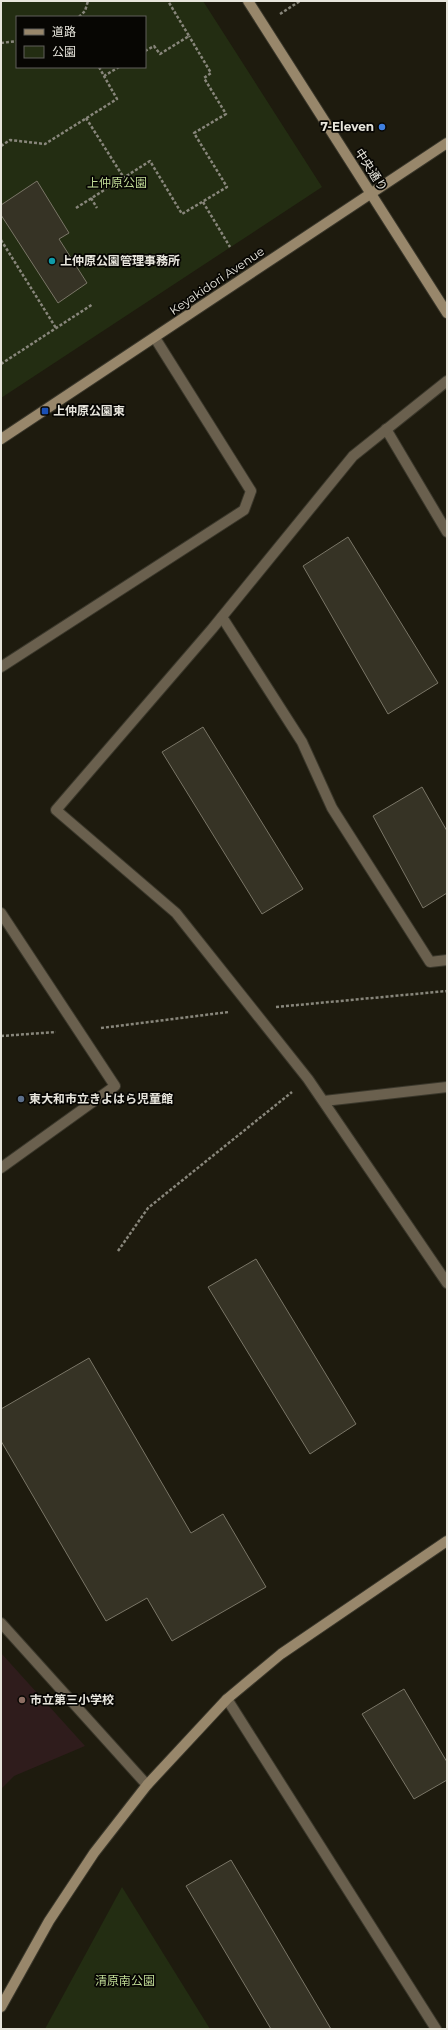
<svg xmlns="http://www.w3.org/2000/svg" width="448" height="2030" font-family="Montserrat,'Noto Sans JP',sans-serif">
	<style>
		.education { fill: #2f1c1c }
		.green { fill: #232d12; fill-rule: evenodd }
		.building { fill: #363325; stroke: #7a7667 }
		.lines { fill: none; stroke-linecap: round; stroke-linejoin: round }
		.lane-casing { stroke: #3a372b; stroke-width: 12 }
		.street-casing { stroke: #3a372b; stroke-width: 12 }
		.secondary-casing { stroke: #3a372b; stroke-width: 12 }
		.path { stroke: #88867b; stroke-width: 2.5; stroke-dasharray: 3 2; stroke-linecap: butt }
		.lane { stroke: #6a604e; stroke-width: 10 }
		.street { stroke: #6a604e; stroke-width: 10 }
		.secondary { stroke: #98876b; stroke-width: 10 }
		.shop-dot { fill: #3f7fe0; stroke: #070603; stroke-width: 1.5 }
		.culture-dot { fill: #0f9aa8; stroke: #070603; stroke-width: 1.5 }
		.transit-dot { fill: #1a4fb4; stroke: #070603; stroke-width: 1.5 }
		.service-dot { fill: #5c6f8a; stroke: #070603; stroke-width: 1.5 }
		.education-dot { fill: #8d6e63; stroke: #070603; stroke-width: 1.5 }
		.labels { text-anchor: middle; stroke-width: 3.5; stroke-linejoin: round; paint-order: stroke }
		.poi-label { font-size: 12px; font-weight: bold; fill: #e7e5dc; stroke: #070603; text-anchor: start }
		.street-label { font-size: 12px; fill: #e7e5dc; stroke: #070603 }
		.park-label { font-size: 12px; fill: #bfda95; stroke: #070603 }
	</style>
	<rect width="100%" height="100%" fill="#1e1b0e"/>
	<!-- education -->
	<path class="education" d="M1 1653 85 1746 14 1776 1 1789Z"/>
	<!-- green -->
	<g class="green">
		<path d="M1 1H203L322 187 1 398ZM17 17H145V67H17Z"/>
		<path d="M122 1887 210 2029H45Z"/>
	</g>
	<!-- building -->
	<g class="building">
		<path d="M37 181 69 233 59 239 87 283 58 303 1 215V205Z"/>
		<path d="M348 537 438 683 388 714 303 566Z"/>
		<path d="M203 727 303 889 262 914 162 752Z"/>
		<path d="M422 787 447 831V893L423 908 373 816Z"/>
		<path d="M256 1259 356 1424 310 1454 208 1287Z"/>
		<path d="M89 1358 191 1533 223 1514 266 1587 172 1641 147 1598 106 1621 1 1441V1409Z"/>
		<path d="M404 1689 447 1762V1780L414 1799 362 1714Z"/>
		<path d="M231 1860 331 2029H271L186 1886Z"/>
	</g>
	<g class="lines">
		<defs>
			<g id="lane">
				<path d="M386 429 447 532"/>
				<path d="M222 617 302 742 332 808 430 962 447 960"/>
				<path d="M324 1101 447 1087"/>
			</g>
			<g id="street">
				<path d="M447 381 353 456 212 629 56 810 176 913 308 1079 447 1283"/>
				<path d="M1 667 244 510 251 491 155 338"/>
				<path d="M1 913 115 1086 1 1168"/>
				<path d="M1 1623 147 1785"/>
				<path d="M227 1699 436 2029"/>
			</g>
			<g id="secondary">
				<path d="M248 1 447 313"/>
				<path d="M1 439 447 143"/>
				<path d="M1 2007 49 1921 94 1853 147 1785 227 1699 281 1654 447 1541"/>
			</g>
		</defs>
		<!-- lane casing -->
		<use href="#lane" class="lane-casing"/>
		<!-- street casing -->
		<use href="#street" class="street-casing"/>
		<!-- secondary casing -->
		<use href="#secondary" class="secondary-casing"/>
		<!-- path -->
		<g class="path">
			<path d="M280 14 300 1"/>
			<path d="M79 17 85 11 88 1"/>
			<path d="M1 43 17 41"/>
			<path d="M145 51 154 46 160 54 189 36 168 1"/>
			<path d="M99 67 104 76 119 67"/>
			<path d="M86 118 124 178"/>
			<path d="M1 146 10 140 45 144 117 99 104 76"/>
			<path d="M91 198 97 208"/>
			<path d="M203 202 230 247"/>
			<path d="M76 208 150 161 182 214 227 187 194 133 226 114 204 78 211 73 189 36"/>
			<path d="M1 240 56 328"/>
			<path d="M1 364 93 304"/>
			<path d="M276 1007 447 991"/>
			<path d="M101 1028 229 1012"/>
			<path d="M1 1036 56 1032"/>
			<path d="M118 1251 148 1208 292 1092"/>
		</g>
		<!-- lane -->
		<use href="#lane" class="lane"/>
		<!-- street -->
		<use href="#street" class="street"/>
		<!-- secondary -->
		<use href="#secondary" class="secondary"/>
	</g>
	<!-- markers -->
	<circle class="shop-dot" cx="382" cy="127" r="4"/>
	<circle class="culture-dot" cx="52" cy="261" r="4"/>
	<rect class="transit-dot" x="41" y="407" width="8" height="8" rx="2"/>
	<circle class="service-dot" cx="21" cy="1099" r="4"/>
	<circle class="education-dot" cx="22" cy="1700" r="4"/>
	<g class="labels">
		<!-- poi labels -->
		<g class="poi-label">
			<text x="374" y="131" text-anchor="end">7-Eleven</text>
			<text x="60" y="265">上仲原公園管理事務所</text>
			<text x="53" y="415">上仲原公園東</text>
			<text x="29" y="1103">東大和市立きよはら児童館</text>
			<text x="30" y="1704">市立第三小学校</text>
		</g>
		<!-- street labels -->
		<g class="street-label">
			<text transform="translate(371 170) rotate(57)" y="4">中央通り</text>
			<text transform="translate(217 281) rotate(-34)" y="4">Keyakidori Avenue</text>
		</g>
		<!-- park labels -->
		<g class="park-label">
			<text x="117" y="187">上仲原公園</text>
			<text x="125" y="1985">清原南公園</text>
		</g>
	</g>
	<!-- border -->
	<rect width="448" height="2030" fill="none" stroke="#e7e5dc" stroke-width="4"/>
	<!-- legend -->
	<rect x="16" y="16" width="130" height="52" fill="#070603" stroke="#615f5a"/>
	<rect x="24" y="29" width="20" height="6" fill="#98876b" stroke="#615f5a"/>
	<text x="52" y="36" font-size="12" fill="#e7e5dc">道路</text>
	<rect x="24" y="46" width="20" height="12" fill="#232d12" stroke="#615f5a"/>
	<text x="52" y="56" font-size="12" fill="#e7e5dc">公園</text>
</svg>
